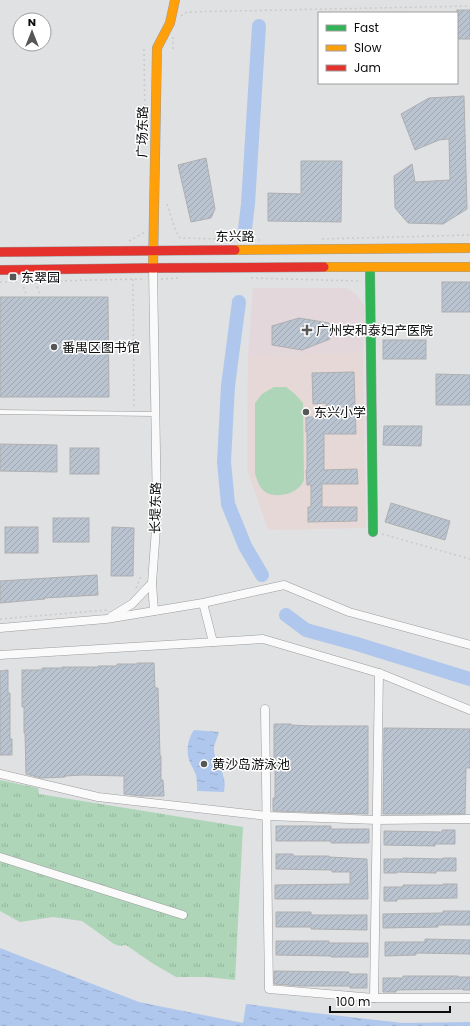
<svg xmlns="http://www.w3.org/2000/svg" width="470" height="1026" font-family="Poppins,'Noto Sans SC',sans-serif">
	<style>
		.education { fill: #e6d8d6 }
		.medical { fill: #e4d7dc }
		.grass { fill: url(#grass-tufts) }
		.green { fill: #aed5b8 }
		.water { fill: url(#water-ripples) }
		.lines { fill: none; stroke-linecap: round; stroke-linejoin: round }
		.river { stroke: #b0c7ed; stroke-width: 14 }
		.building { fill: url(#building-hatch); stroke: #aeafb0 }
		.lane-casing { stroke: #9b9c9d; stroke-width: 5 }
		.street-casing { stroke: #9b9c9d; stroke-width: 9 }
		.fast-casing { stroke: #9b9c9d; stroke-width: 10 }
		.slow-casing { stroke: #9b9c9d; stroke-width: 10 }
		.jam-casing { stroke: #9b9c9d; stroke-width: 10 }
		.path { stroke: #cacaca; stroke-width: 1.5; stroke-dasharray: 2 3; stroke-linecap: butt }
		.lane { stroke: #fafafb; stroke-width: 4 }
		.street { stroke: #fafafb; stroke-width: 8 }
		.fast { stroke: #30b455; stroke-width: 9 }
		.slow { stroke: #ff9f0a; stroke-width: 9 }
		.jam { stroke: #e5322d; stroke-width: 9 }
		.poi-dot { fill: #565757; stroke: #fff; stroke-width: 1.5 }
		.labels { text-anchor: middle; stroke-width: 3; stroke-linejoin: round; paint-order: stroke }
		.street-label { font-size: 13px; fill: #0b0c0c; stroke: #fff }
		.poi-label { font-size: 13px; fill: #0b0c0c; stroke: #fff; text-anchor: start }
	</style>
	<defs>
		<pattern id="grass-tufts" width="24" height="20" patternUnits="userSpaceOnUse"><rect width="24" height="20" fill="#aed5b8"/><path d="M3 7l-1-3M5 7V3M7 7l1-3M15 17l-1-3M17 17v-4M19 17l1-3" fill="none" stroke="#94b69d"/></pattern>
		<pattern id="water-ripples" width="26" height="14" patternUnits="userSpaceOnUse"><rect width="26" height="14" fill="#b0c7ed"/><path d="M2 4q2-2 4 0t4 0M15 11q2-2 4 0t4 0" fill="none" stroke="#96aaca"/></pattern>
		<pattern id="building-hatch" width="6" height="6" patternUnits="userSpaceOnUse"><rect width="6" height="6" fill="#bac4d1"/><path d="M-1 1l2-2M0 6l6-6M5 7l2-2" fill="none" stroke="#9fa7b2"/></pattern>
	</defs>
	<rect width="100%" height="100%" fill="#e0e1e2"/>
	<!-- education -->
	<path class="education" d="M363 353 366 528 268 530 247 469 248 355Z"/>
	<!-- medical -->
	<path class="medical" d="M253 288H347L356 294 365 307 363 353 248 355Z"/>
	<!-- grass -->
	<path class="grass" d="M0 780 38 788 39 794 243 827 235 980 207 977H176L152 963 126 945 120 946 114 944 82 921 53 917 20 922 0 911Z"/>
	<!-- green -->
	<path class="green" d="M274 387H286L295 394 303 403 304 480C303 482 302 484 301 485 294 495 273 499 264 491 259 487 257 479 255 474V403L262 394Z"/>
	<!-- water -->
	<g class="water">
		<path d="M194 730 219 732C218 737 215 742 214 747 213 758 221 765 223 775 225 781 225 786 224 792L197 791C197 785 197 780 196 775 194 770 191 765 189 760 186 750 188 738 194 730Z"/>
		<path d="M0 948 139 1002 243 1023 246 1004 306 1012 403 1023 470 1022V1026H0Z"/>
	</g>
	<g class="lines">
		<!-- river -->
		<g class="river">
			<path d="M245 229 248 204 259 26"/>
			<path d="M239 302 228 386 224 462 228 504 245 546 262 575"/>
			<path d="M286 615 306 630 357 644 470 679"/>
		</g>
	</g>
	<!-- building -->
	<g class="building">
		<rect x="457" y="10" width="13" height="29"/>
		<path d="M464 96 467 209 443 224 408 223 395 208 394 176 412 164 415 182 450 180 449 139 439 140 415 150 401 114 429 98Z"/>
		<path d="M206 158 215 209 211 218 191 222 178 165Z"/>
		<path d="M301 161H342L341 222 268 221V193L301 194Z"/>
		<rect x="442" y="282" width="28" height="30"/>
		<path d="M0 297H108L109 397H0Z"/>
		<path d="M299 318 329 323 330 339 302 350 272 345V326Z"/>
		<rect x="383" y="340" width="43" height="19"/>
		<path d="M354 372 356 434H324V470L357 469 358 484H322V507H357V521L308 522V507H311V485H307L306 470H307V432H306V417H327L326 403 313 404 312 373Z"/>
		<path d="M436 374 470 375V405H436Z"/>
		<path d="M384 426H422L421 446 383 445Z"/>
		<path d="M0 444 57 445V472L0 471Z"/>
		<rect x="70" y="448" width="29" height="26"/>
		<path d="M391 503 450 521 445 540 385 522Z"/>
		<rect x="53" y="518" width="36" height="24"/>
		<rect x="5" y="527" width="33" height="26"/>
		<path d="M112 527 134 528 133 576H111Z"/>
		<path d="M97 575 98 595 44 598 45 599 0 603V581Z"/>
		<path d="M137 663H154L155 688H158L160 756H161V780H163L164 796H141L124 794V776L83 775 65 776V777L41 778 26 774 25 733H24V707H22V670H42V668H62V667H98V666H117V664H137Z"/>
		<path d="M8 670V693H10V739H12V755H0V671Z"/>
		<path d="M274 724H291V725L311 726H368V814L273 811V798H275V763H274Z"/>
		<path d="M384 728 470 729V768H466L465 814H383Z"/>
		<path d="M276 826H331V829H369V843H331V841H276Z"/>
		<path d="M442 830H455V844H435V846L384 845V831L442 832Z"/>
		<path d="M276 854H293V856H329V857L367 859 368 899H275V885L350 884V872H332V870L276 869Z"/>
		<path d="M403 858 443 859V858H456V871H436V873L397 872V873H384V859H403Z"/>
		<path d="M443 884H457V898L397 899V901H384V887H403V885H443Z"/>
		<path d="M443 911H470V925H438V927L383 928V914L443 913Z"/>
		<path d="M276 912H311V915H367V930L311 929V927H276Z"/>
		<path d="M425 939 470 940V954L416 953V955L385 956V942H425Z"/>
		<path d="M276 941H329V943H368V957H331V956L276 955Z"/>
		<path d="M274 971 349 972V974H367V988H350V986H300L274 984Z"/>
		<path d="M403 976H458V977H470V990H463V989L396 990V992H383V978H403Z"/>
	</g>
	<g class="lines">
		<defs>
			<path id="lane" d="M0 412 155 414"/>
			<g id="street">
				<path d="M153 268 157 515 152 583 154 611"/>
				<path d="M203 603 213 642"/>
				<path d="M112 616 132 604 152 583"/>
				<path d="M0 628 106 619 203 603 284 585 349 612 470 645"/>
				<path d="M0 655 263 639 379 673 470 710"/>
				<path d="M265 709 269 989 374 998H470"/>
				<path d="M0 774 98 797 267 816 377 820 470 819"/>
				<path d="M0 857 183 915"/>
				<path d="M374 998 379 673"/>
			</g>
			<path id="fast" d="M370 268 373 532"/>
			<g id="slow">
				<path d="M235 250 470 248"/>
				<path d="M324 267H470"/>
				<path d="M153 268 157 48 170 23 175 0"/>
			</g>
			<g id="jam">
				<path d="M0 252 235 250"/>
				<path d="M0 270 153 268 324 267"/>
			</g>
		</defs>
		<!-- lane casing -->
		<use href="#lane" class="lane-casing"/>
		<!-- street casing -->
		<use href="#street" class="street-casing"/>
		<!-- fast casing -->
		<use href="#fast" class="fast-casing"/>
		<!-- slow casing -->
		<use href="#slow" class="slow-casing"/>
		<!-- jam casing -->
		<use href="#jam" class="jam-casing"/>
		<!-- path -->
		<g class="path">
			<path d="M181 16 187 12 470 6"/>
			<path d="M144 49 145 131"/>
			<path d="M173 49V37"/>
			<path d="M167 204 175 229 180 238 260 240"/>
			<path d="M322 239 470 235"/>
			<path d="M129 241 145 232"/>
			<path d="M251 278 359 281 361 282"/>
			<path d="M133 279 134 407"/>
			<path d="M161 279 179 278"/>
			<path d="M0 282 145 279"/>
			<path d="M22 282 27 297"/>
			<path d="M35 282 41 297"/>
			<path d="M382 534 470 559"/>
			<path d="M136 588 141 576"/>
			<path d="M0 619 108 610"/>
		</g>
		<!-- lane -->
		<use href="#lane" class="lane"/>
		<!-- street -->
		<use href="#street" class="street"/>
		<!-- fast -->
		<use href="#fast" class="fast"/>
		<!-- slow -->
		<use href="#slow" class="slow"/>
		<!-- jam -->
		<use href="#jam" class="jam"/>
	</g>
	<!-- markers -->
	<g class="poi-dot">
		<rect x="9" y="273" width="8" height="8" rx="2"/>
		<path d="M305 324h4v4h4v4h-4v4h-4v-4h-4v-4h4z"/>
		<circle cx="54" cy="347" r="4"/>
		<circle cx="306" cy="412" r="4"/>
		<circle cx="204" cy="764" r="4"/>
	</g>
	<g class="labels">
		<!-- street labels -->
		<g class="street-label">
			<text transform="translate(142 132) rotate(-89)" y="5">广场东路</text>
			<text x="235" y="241">东兴路</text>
			<text transform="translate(155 508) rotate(-89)" y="5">长堤东路</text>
		</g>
		<!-- poi labels -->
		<g class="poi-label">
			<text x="21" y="282">东翠园</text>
			<text x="316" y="335">广州安和泰妇产医院</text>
			<text x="62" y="352">番禺区图书馆</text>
			<text x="314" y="417">东兴小学</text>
			<text x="212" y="769">黄沙岛游泳池</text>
		</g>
	</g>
	<!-- legend -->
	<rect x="318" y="12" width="140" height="72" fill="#ffffff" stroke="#9d9e9e"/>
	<rect x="326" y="25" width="20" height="6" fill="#30b455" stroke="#9d9e9e"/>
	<text x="354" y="32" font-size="12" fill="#0b0c0c">Fast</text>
	<rect x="326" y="45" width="20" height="6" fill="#ff9f0a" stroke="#9d9e9e"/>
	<text x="354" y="52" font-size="12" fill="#0b0c0c">Slow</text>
	<rect x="326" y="65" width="20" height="6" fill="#e5322d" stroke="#9d9e9e"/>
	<text x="354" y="72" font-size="12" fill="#0b0c0c">Jam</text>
	<!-- north arrow -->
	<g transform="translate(32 32)"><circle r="19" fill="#ffffff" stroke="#9d9e9e"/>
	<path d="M0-3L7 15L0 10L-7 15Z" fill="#565757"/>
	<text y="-6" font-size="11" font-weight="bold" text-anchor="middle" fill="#0b0c0c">N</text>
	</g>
	<!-- scale -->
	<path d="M330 1006v6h120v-6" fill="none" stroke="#0b0c0c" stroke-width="2"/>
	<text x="336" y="1006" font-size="12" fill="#0b0c0c" stroke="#ffffff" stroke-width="3" paint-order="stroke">100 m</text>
</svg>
